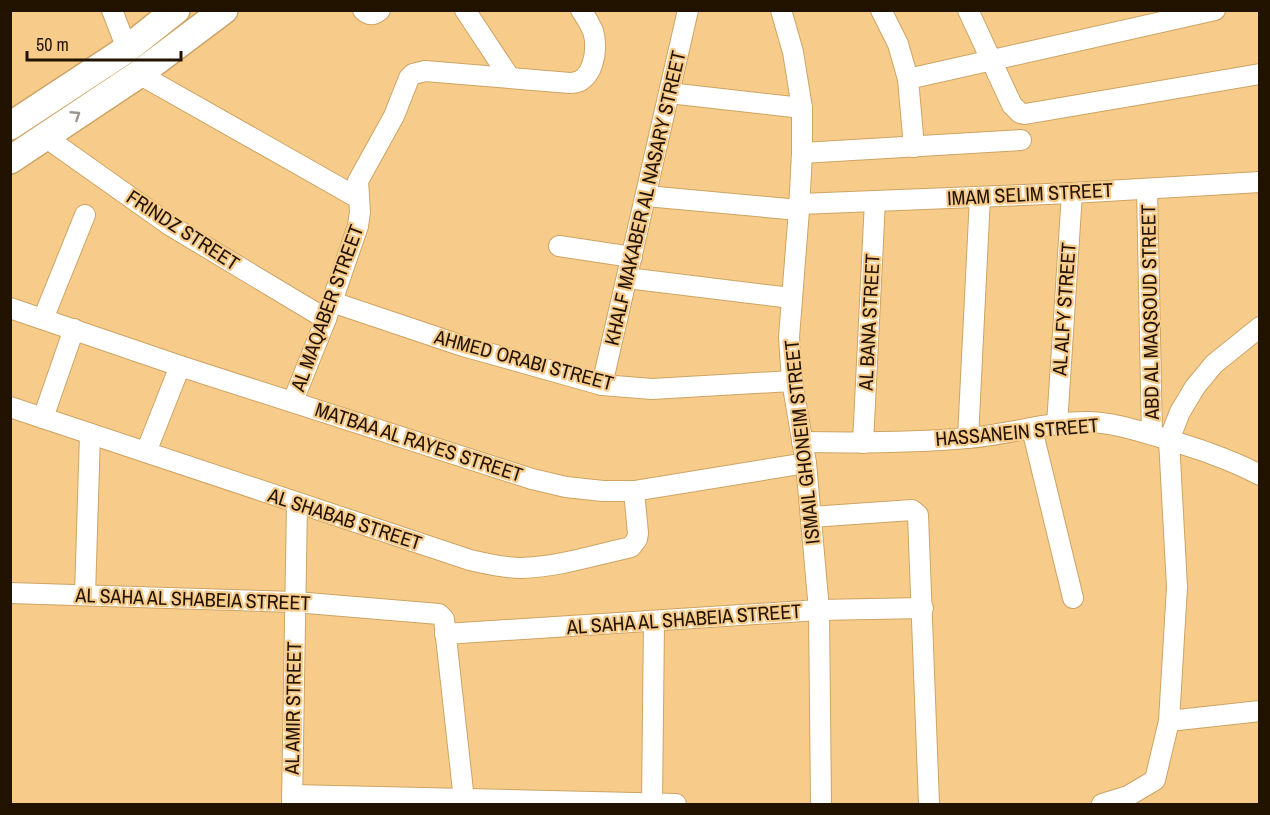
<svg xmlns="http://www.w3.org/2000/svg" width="1270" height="815" font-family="'Archivo Narrow',sans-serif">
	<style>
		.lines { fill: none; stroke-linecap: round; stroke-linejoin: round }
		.minor-casing { stroke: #cda464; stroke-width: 22 }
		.secondary-casing { stroke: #cda464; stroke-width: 30 }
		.minor { stroke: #fff; stroke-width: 20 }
		.secondary { stroke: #fff; stroke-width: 27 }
		.oneway { stroke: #9c958c }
		.labels { text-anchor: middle; stroke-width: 4.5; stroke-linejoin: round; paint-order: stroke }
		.street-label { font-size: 20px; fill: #221300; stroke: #f7cc8b }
	</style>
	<rect width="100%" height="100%" fill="#f7cc8b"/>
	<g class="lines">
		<defs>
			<g id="minor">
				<path d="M112 10 127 49"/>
				<path d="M363 10C369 16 374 15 380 10"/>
				<path d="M465 10 510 78"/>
				<path d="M781 10 793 52 802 108V153L799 210 789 337 792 381 806 463 819 610 821 804"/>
				<path d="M881 10 898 44 908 79 914 147"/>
				<path d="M968 10 1012 105 1020 113 1025 114 1260 74"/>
				<path d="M139 74 358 198"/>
				<path d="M908 79 1215 10"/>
				<path d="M669 93 802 108"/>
				<path d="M44 136 171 226 326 319"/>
				<path d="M802 153 1021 140"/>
				<path d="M1147 189 1152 435"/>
				<path d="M646 196 799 210"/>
				<path d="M800 204 1072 193 1260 182"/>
				<path d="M559 246 632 257"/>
				<path d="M627 278 791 298"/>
				<path d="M332 302 463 346 602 385 652 389 792 381"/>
				<path d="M10 308 180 366 532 479 566 487 603 491H634L806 463"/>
				<path d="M43 319 85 215"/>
				<path d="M602 385 688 10"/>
				<path d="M293 401 326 319 358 226 360 212 358 181 394 116 409 78 413 74 425 71 570 83C593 84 599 49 593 31 590 24 586 17 581 10"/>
				<path d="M10 407 470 560C487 564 504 568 521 568 558 567 595 555 631 547L637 539 638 533 634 491"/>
				<path d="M43 418 74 329"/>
				<path d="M1057 425 1072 193"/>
				<path d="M1032 429 1073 598"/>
				<path d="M968 438 980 197"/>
				<path d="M802 442C857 443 912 443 967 438 1008 435 1049 421 1090 422 1112 423 1132 429 1153 435 1189 446 1226 457 1260 475"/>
				<path d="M863 443 875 201"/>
				<path d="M146 452 180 366"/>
				<path d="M811 517 912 510 918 515 929 804"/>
				<path d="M10 593 295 602 439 614 444 619 464 800"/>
				<path d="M85 595 90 434"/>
				<path d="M445 634 819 610 923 608"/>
				<path d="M1169 721 1260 711"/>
				<path d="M292 795 676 804"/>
				<path d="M292 804 297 503"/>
				<path d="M652 804 654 621"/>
				<path d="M1102 804 1128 796 1155 780 1169 721 1177 587 1169 440 1180 412 1195 387 1214 364 1260 327"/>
			</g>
			<g id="secondary">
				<path d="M10 126 127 49 176 10"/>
				<path d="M10 160 139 74 224 10"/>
			</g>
		</defs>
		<!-- minor casing -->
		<use href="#minor" class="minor-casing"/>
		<!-- secondary casing -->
		<use href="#secondary" class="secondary-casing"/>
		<!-- minor -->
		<use href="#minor" class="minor"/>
		<!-- secondary -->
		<use href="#secondary" class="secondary"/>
	</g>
	<!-- one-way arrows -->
	<defs><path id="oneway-chevron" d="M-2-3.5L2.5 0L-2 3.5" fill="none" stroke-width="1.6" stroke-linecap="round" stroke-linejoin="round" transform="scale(1.5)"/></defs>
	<use class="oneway" href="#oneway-chevron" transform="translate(76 115) rotate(-33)"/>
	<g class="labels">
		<!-- street labels -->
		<g class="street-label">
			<text transform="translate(1030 194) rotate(-3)" y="7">IMAM SELIM STREET</text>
			<text transform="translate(645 198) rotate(-77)" y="7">KHALF MAKABER AL NASARY STREET</text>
			<text transform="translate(183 230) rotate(33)" y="7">FRINDZ STREET</text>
			<text transform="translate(327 308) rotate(-70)" y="7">AL MAQABER STREET</text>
			<text transform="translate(1064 309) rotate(-86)" y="7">AL ALFY STREET</text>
			<text transform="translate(1150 312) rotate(-91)" y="7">ABD AL MAQSOUD STREET</text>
			<text transform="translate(869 322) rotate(-87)" y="7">AL BANA STREET</text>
			<text transform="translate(524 360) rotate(15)" y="7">AHMED ORABI STREET</text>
			<text transform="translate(1017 432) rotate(-5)" y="7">HASSANEIN STREET</text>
			<text transform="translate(419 442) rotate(18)" y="7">MATBAA AL RAYES STREET</text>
			<text transform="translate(802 442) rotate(-96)" y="7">ISMAIL GHONEIM STREET</text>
			<text transform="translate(345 519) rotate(18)" y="7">AL SHABAB STREET</text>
			<text transform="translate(193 599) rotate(2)" y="7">AL SAHA AL SHABEIA STREET</text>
			<text transform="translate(684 619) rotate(-4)" y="7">AL SAHA AL SHABEIA STREET</text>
			<text transform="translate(293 708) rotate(-89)" y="7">AL AMIR STREET</text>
		</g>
	</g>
	<!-- border -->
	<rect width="1270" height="815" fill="none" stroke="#221300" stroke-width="24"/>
	<!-- scale -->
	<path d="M27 51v9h154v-9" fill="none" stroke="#221300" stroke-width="3"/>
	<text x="36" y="51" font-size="18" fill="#221300" stroke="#f7cc8b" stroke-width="4.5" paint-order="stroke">50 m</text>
</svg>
